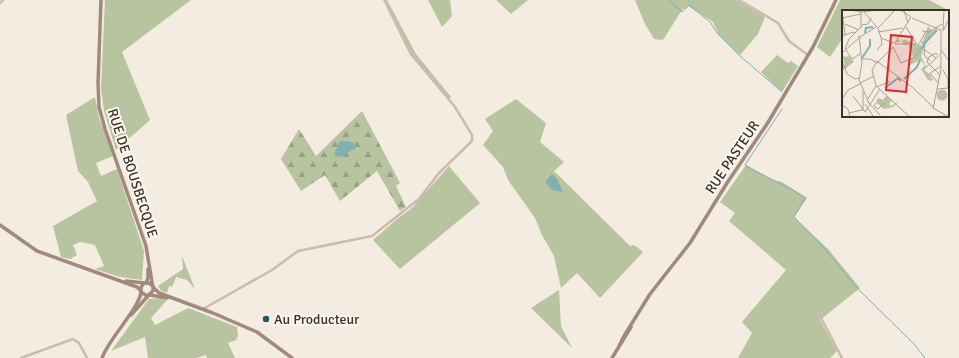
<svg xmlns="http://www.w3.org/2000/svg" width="959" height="358" font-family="Signika,sans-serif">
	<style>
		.grass { fill: #b8c4a0 }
		.forest { fill: url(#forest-firs) }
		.water { fill: #7fb0b2 }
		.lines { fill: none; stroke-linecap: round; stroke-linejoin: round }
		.stream { stroke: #7fb0b2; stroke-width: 1 }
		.street { stroke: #cdbbac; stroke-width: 2.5 }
		.secondary { stroke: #a18a7d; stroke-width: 3.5 }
		.poi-dot { fill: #1f5a5e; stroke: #fbf5ee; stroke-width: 1.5 }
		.labels { text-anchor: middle; stroke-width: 4; stroke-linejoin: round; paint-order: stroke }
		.street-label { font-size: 14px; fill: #3b302b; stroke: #fbf5ee }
		.poi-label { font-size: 14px; fill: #3b302b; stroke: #fbf5ee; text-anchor: start }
		.inset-river { fill: none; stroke: #7fb0b2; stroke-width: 2 }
		.inset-road { fill: none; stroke: #aaa098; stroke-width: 1 }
		.view { fill: #d62828; fill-opacity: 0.15; stroke: #d62828; stroke-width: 2 }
		.inset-edge { fill: none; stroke: #3b302b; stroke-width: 2 }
	</style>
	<defs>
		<pattern id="forest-firs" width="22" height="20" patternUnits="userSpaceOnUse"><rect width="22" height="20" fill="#b8c4a0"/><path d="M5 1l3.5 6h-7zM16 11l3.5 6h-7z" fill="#97a083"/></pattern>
	</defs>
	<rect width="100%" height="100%" fill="#f4ebe1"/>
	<!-- grass -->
	<g class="grass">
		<path d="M105 0H191L122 52 150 120 116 150 104 111 101 88Z"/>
		<path d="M383 0H387L416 54 451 97 448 100 410 55Z"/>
		<path d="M428 0H450L452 16 442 27Z"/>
		<path d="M496 0H528L511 14Z"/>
		<path d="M635 0H737L765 17 758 34 740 55 719 35 713 22 688 6 682 10 663 40 654 39 645 24Z"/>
		<path d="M840 0H929L946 9 945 11H843V38L830 57 817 47Z"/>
		<path d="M777 55 788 63 791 61 798 66 782 92 761 72Z"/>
		<path d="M95 97 99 118 113 156 96 163 101 176 117 169 144 251 142 280 120 277 95 269 104 266 95 245 80 242 73 245 77 255 70 259 61 257 53 226 97 201 88 182 78 171 66 115Z"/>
		<path d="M516 99 546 123 540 142 564 162 554 171 630 246 634 245 643 252 600 298 577 273 561 288 554 256 542 235 535 218 508 180 503 167 483 145 493 131 485 119Z"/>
		<path d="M746 165 773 180 782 182 807 198 794 217 828 249 860 288 820 320 837 351 830 358H738L752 333 742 322 786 270 729 221 735 213 720 202Z"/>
		<path d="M449 166 480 203 400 269 373 240 397 219 412 208Z"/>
		<path d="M182 256 195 289 187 280 176 277 172 287 169 286 167 293 161 291 158 286 183 269Z"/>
		<path d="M559 290 561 326 572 348 531 308Z"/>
		<path d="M159 298 167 300 151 318 155 325 188 308 237 327 238 336 236 340 228 343 235 358H207L206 355 196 358H148L145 337 111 351 149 299Z"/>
	</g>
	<!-- forest -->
	<path class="forest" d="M362 111 400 183 396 186 406 207 400 211 377 171 340 201 325 175 301 191 281 159 299 129 316 156Z"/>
	<!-- water -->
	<g class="water">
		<path d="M340 141 353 142 356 148 340 157 334 155Z"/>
		<path d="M552 174 557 179 563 192 552 190 545 182Z"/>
	</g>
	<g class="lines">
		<!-- stream -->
		<g class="stream">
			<path d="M669 0 682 12 689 5 710 22 718 34 740 56 781 91"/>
			<path d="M782 109 745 165C765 177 786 185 805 198L794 217 795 218 826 250 857 288 914 344 925 358"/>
		</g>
		<!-- street -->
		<g class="street">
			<path d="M739 0 778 23 789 41 808 55"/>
			<path d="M0 3 3 0"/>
			<path d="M810 297 842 358"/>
			<path d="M203 309 272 270 298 251 372 236 419 199 439 173 472 141V135L455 107 410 51 385 0"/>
			<path d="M21 358 73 339 79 343 87 358"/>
		</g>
		<!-- secondary -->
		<g class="secondary">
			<path d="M101 0 98 83 99 107 105 129 146 246 153 288V291L147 296 141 292V287L144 283H149L153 286"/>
			<path d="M0 225 37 251 137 287 140 290"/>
			<path d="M126 281 145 283"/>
			<path d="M146 283 148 278V269"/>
			<path d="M154 288 159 293 213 313 257 332 292 358"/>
			<path d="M150 295 167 298"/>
			<path d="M131 315 148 296"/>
			<path d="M619 346 624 336 650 294 690 243 727 183 767 124 813 47 836 0"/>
			<path d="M102 358C109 338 139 309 141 292"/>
			<path d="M612 358 631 327"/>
		</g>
	</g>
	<!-- markers -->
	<circle class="poi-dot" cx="266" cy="319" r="4"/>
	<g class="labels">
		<!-- street labels -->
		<g class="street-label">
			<text transform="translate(732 157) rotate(-56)" y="5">RUE PASTEUR</text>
			<text transform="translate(133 173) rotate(72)" y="5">RUE DE BOUSBECQUE</text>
		</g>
		<!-- poi labels -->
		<g class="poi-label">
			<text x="274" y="324">Au Producteur</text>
		</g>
	</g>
	<!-- overview -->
	<g transform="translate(842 10)">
		<rect width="107" height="107" fill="#f4ebe1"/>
		<path d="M86 16 90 21 93 19 96 20 90 23 82 37 96 29 83 37 79 46 84 57 81 59 90 66 88 68H91L90 71 86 70 79 59 83 55 78 50 66 56 68 54 66 52 71 47 66 34 62 35 60 31 53 33 57 29 58 31 63 30 75 34 73 38 75 35 80 36 79 31H81ZM0 44 3 47 7 46 12 52 0 61V56L3 55ZM44 86 50 90 47 94 49 96 57 91 51 97 42 99 34 92 36 88 41 90Z" fill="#b8c4a0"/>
		<path d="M94.5 85a5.5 5.5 0 1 1 11 0a5.5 5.5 0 1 1-11 0Z" fill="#b8c4a0"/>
		<path class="inset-river" d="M23 23 24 18 31 17M82 38V34L95 20M20 48 28 36V29M62 69 75 57 78 50M43 78 56 68 59 71"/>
		<path class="inset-road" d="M9 0 20 2 35 0M59 0 69 7M62 0 66 13M22 2 35 17M0 8 19 4M1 8 3 25M70 8 99 20M3 14 17 20M19 15 26 14 29 8M64 17 74 33M19 18V2M36 18 39 28 52 33M36 18 53 0M101 20 102 0M80 21 87 22 100 14M101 21 107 9M36 22 61 18M0 26 11 22 13 23M18 27 34 17M18 29 17 26 20 53 17 70 27 93M53 33 69 7M53 34H75L94 48M77 34 84 21M51 37 59 53 73 47 79 38M3 39 7 29 19 17M83 39 82 45 88 51M4 40 10 49 18 44M35 40 40 34 39 29M99 40 107 51M1 42 17 28M99 44V20M95 45 94 43 87 47 85 52 98 65M20 49H28L35 53 36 52 34 51M0 50 5 64 13 69 17 68M36 52 51 37M36 52 70 77 91 97M34 53 30 60 34 76M81 60 99 44M101 60 106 69V78M18 73 32 66M96 73 88 63 99 56M34 76 68 107M35 77 48 71M95 79 107 78M11 86 23 102M0 89 6 80 18 74M25 90 34 76M26 92 38 105M34 93 32 96 36 99 42 93M23 94 31 106M0 95 6 99 8 107M91 98 107 107M91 99 99 59V46M21 101V81M23 102 38 79M7 103 20 100"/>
		<path class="view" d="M49 25 70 27 64 82 44 80Z"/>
		<rect width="107" height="107" class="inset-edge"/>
	</g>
</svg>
